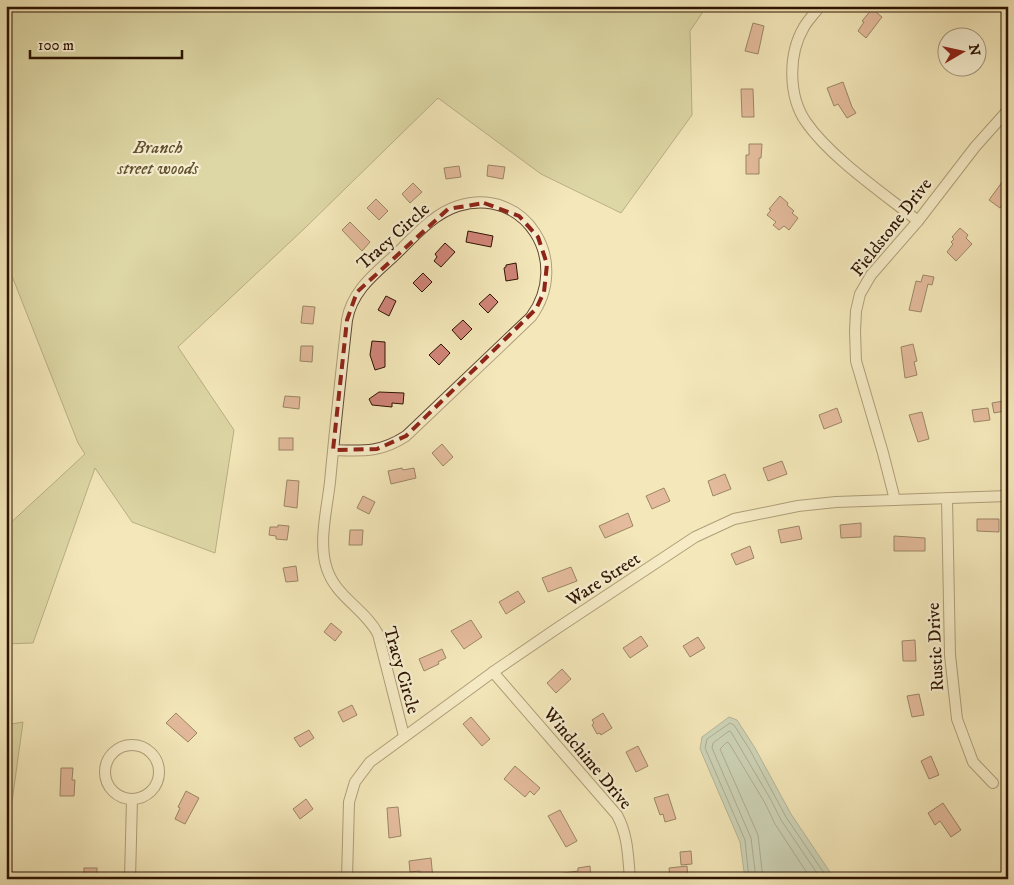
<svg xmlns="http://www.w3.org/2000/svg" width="1014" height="885" font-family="'IM FELL DW Pica',serif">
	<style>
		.green { fill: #c0c48c; stroke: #766c46 }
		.water { fill: #9fbeb9; stroke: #717a6f }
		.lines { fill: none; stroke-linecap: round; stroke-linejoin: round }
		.shore { stroke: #66685c; stroke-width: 1 }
		.building { fill: #d18579; stroke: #2d1300 }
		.street-casing { stroke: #5f482e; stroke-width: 12 }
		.street { stroke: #f8f0d2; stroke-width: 10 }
		.marked { fill: none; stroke: #8f2418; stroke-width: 4; stroke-dasharray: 10 6; stroke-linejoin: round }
		.labels { text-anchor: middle; stroke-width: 4.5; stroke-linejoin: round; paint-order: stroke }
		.park-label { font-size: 18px; font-style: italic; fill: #605131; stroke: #f8f0d2 }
		.street-label { font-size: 18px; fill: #2d1300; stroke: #f8f0d2 }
	</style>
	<rect width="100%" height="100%" fill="#f4e8ba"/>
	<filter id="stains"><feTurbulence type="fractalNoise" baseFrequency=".004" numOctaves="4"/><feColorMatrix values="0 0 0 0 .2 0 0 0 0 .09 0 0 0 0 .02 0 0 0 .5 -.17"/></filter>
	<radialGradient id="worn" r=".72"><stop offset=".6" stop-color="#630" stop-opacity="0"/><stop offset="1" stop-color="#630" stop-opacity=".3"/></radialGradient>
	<!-- green -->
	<g class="green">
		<path d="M6 6H707L690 31 692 115 621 213 541 174 438 98 305 228 178 347 234 430 215 553 132 522 95 468 33 643 6 644V527L85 454 78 443 6 261Z"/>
		<path d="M23 722 7 838H6V725Z"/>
	</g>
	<!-- water -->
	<path class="water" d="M729 717 737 720 755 748 791 814 832 875 836 879H745L740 842 700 749 702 737Z"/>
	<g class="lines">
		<!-- shore -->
		<g class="shore">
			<path d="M749 879 745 840 705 748 707 739 730 723 734 725 750 750 786 817 828 879"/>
			<path d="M756 879 751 838 712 748 713 743 729 731 731 732 771 800 781 820 821 879"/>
			<path d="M763 879 758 835 720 749 727 742 729 743 765 803 775 824 811 879"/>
		</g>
	</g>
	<!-- building -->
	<g class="building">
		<path d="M872 9 882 17 866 38 858 31 864 22 862 21Z"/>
		<path d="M753 23 764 26 758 54 745 51Z"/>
		<path d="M843 82 852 107 856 113 847 118 838 104 834 106 827 88Z"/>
		<path d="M741 89H753L754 117H742Z"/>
		<path d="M749 144H762L761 158H759V174H746V155H749Z"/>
		<path d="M488 165 505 167 503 179 487 176Z"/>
		<path d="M459 166 461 177 446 179 444 168Z"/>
		<path d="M1008 174V198L1000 208 989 200Z"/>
		<path d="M413 183 422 192 410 203 402 194Z"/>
		<path d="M780 196 788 203 787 205 794 211 792 213 798 218 789 230 784 226 779 230 773 225 776 222 767 215 771 210 769 209Z"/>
		<path d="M376 199 388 211 379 220 367 208Z"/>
		<path d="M350 222 370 242 362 251 342 230Z"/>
		<path d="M960 228 968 235 966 238 972 244 956 261 947 252 953 244 951 242 954 239 952 237Z"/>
		<path d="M468 231 493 236 491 247 466 242Z"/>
		<path d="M445 243 455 252 441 267 434 261 437 257 435 254Z"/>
		<path d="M516 263 518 279 506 281 504 268 506 267V265Z"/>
		<path d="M423 273 432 282 422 292 413 283Z"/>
		<path d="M923 275 934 277 932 285 928 284 921 312 909 310 916 281 921 282Z"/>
		<path d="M490 294 498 302 488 313 479 304Z"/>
		<path d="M386 296 396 301 389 316 378 310Z"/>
		<path d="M303 306 315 307 313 324 301 323Z"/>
		<path d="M463 320 472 329 461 340 452 330Z"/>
		<path d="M372 341 385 342V367L375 370 370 355Z"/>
		<path d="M441 344 450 353 439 365 429 355Z"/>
		<path d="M913 344 917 361 914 362 917 375 905 378 901 347Z"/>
		<path d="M301 346H313L312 362 300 361Z"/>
		<path d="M379 392 404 393 403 404 392 403V407L372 405 369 399Z"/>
		<path d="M285 396 300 397 299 409 283 407Z"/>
		<path d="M1003 401 1005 411 994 413 992 403Z"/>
		<path d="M837 408 842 422 824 429 819 415Z"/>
		<path d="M988 408 990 420 974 422 972 410Z"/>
		<path d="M922 412 929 439 918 442 909 415Z"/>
		<rect x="279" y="438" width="14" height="12"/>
		<path d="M442 444 453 457 443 466 432 453Z"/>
		<path d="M782 461 787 474 768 481 763 468Z"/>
		<path d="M402 468 403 470 414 468 416 478 391 484 388 471Z"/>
		<path d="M725 474 731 489 713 496 708 481Z"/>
		<path d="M287 480 299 481 297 508 284 506Z"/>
		<path d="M664 488 670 501 652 509 646 496Z"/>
		<path d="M363 496 375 502 369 514 357 508Z"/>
		<path d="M628 513 633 526 605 538 599 526Z"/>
		<path d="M977 519H999V532L977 531Z"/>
		<path d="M861 523V537L841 538 840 525Z"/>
		<path d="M278 525 289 526 287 540 276 539V536L269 535 270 527H278Z"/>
		<path d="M799 526 802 539 781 543 778 530Z"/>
		<path d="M350 530H363L362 545H349Z"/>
		<path d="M894 536 925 538V551H894Z"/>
		<path d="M750 546 754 558 736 565 731 554Z"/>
		<path d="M296 566 298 581 286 582 283 568Z"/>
		<path d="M571 567 577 581 548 592 542 578Z"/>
		<path d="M518 591 525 602 506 614 499 602Z"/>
		<path d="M471 620 482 637 464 649 451 631Z"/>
		<path d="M331 623 342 632 335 641 324 632Z"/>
		<path d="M641 636 648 646 630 658 623 648Z"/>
		<path d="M698 637 705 648 690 657 683 646Z"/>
		<path d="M915 640 916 661H903L902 641Z"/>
		<path d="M442 649 446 658 438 662 439 664 424 671 419 659Z"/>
		<path d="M562 669 571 679 556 693 547 683Z"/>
		<path d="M919 694 924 715 912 717 907 696Z"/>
		<path d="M352 705 357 715 343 722 338 712Z"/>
		<path d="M176 713 197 733 188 742 166 723Z"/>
		<path d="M603 713 612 728 601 735 600 733 597 734 592 725 594 723 592 720Z"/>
		<path d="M471 717 490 739 482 746 463 724Z"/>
		<path d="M309 730 314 738 300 747 294 738Z"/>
		<path d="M638 746 648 766 636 772 626 752Z"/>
		<path d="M931 756 939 775 929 779 921 761Z"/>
		<path d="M515 766 540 788 534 795 530 791 525 797 504 779Z"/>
		<path d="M61 768H73L72 780H75L74 796H60Z"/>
		<path d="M186 791 199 798 185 824 175 819 180 808 178 807Z"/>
		<path d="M668 794 676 819 665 822 663 814 660 815 654 798Z"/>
		<path d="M306 799 313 809 300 819 293 809Z"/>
		<path d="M943 803 961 830 951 837 940 821 935 825 928 813Z"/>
		<path d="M398 807 401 836 389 838 387 808Z"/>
		<path d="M560 810 577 841 566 847 548 816Z"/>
		<path d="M691 851 692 864 681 865 680 852Z"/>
		<path d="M431 858 433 879H421L420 871 410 872 409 861Z"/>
		<path d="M590 866 591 879H557V874L578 871V868Z"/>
		<path d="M687 866 688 879H670L669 868Z"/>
		<rect x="84" y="868" width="13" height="11"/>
	</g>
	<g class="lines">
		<defs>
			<g id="street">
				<path d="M820 6C815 13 808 20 804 27 788 54 788 96 806 122 831 158 883 193 918 221"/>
				<path d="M333 450C363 451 380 453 406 436L531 317C572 261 525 185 458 206 432 214 412 239 393 257 372 276 352 292 347 320 341 374 335 428 330 482 327 509 318 543 327 569 336 597 365 609 378 634L404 736"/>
				<path d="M947 499 950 655 957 719 973 762 993 783"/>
				<path d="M895 500 883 453 856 361 855 331 856 311 860 294 871 275 918 221 975 147 1008 110"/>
				<path d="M493 672 617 815C628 835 628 856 630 879"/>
				<circle cx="132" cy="772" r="27"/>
				<path d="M130 879 132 799"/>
				<path d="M347 879 349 802 355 782 370 762 493 672 556 629 695 537 734 519 798 506 836 502 1008 496"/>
			</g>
		</defs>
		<!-- street casing -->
		<use href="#street" class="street-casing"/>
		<!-- street -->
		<use href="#street" class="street"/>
	</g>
	<!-- marked area -->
	<path d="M0 0H1014V885H0ZM484 203 519 216 538 237 547 264 544 292 536 309 406 436 377 449 333 450 347 320 357 292 448 209Z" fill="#f4e8ba" fill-opacity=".55" fill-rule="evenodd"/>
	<path class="marked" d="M484 203 519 216 538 237 547 264 544 292 536 309 406 436 377 449 333 450 347 320 357 292 448 209Z"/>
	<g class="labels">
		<!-- park labels -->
		<g class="park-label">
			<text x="158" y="153">Branch<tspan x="158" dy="21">street woods</tspan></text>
		</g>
		<!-- street labels -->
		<g class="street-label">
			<text transform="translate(891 227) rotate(-52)" y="6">Fieldstone Drive</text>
			<text transform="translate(393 236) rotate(-42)" y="6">Tracy Circle</text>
			<text transform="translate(603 579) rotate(-33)" y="6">Ware Street</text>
			<text transform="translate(935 647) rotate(-93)" y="6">Rustic Drive</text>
			<text transform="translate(402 670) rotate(74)" y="6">Tracy Circle</text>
			<text transform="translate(588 758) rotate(50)" y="6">Windchime Drive</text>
		</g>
	</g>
	<!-- margin -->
	<rect width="1014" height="885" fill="none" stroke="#f4e8ba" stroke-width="25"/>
	<rect x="8" y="8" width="999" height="870" fill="none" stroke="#2d1300" stroke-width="2.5"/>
	<rect x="12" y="12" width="989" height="860" fill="none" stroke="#2d1300"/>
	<!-- north arrow -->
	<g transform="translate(962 52) rotate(81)"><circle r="24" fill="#f8f0d2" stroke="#a7987e"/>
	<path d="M0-4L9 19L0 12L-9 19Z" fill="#8f2418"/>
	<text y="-8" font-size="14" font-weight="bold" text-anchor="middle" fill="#2d1300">N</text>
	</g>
	<!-- scale -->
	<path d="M30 50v8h152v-8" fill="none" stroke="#2d1300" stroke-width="2.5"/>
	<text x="38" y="50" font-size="15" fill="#2d1300" stroke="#f8f0d2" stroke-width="4" paint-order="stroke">100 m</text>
	<rect width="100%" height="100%" filter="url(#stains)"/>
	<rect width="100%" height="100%" fill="url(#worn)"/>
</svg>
